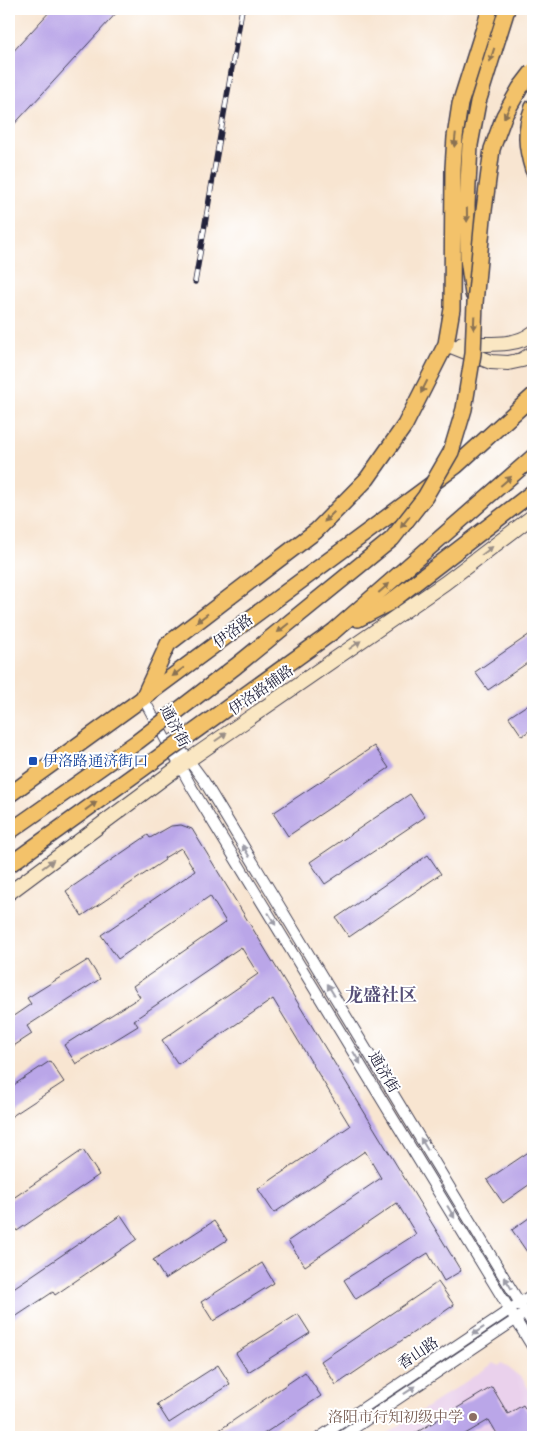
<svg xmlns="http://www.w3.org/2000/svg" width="542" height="1446" font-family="Alegreya,'Noto Serif SC',serif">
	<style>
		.built { fill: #ead1ec }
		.building { fill: #baa6e8 }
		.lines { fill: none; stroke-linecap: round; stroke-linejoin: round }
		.street-casing { stroke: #423f52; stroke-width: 12 }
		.secondary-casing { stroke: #423f52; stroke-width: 16 }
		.primary-casing { stroke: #423f52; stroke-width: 18 }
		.street { stroke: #fff; stroke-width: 10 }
		.secondary { stroke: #fae7c3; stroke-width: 14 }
		.primary { stroke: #f3c26a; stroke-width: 15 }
		.rail-casing { stroke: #22223b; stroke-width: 5.5 }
		.rail { stroke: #fff; stroke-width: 4; stroke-dasharray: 11; stroke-linecap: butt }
		.primary-bridge-casing { stroke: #423f52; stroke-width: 18; stroke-linecap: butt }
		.primary-bridge { stroke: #f3c26a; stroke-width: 15 }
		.oneway { fill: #8a7252 }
		.oneway2 { fill: #998e86 }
		.oneway3 { fill: #9c9ca7 }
		.transit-dot { fill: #1a4fb4; stroke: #fff; stroke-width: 2 }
		.education-dot { fill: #8d6e63; stroke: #fff; stroke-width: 2 }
		.labels { text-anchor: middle; stroke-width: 4; stroke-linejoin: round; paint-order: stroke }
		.street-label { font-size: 15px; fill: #22223b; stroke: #fff }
		.transit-label { font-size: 15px; fill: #164399; stroke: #fff; text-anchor: start }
		.education-label { font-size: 15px; fill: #785e54; stroke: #fff; text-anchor: end }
		.quarter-label { font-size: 18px; font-weight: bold; fill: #575078; stroke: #fff }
	</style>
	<rect width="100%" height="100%" fill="#fff"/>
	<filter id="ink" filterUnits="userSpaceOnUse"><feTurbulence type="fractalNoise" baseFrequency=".02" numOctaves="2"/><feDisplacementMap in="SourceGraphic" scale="10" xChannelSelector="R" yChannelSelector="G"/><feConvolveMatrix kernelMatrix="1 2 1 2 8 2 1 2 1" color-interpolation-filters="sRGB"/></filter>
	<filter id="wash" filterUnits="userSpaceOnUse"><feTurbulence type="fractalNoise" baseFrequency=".0096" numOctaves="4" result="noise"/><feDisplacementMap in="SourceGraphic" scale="20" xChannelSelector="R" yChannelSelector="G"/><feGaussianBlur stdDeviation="1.12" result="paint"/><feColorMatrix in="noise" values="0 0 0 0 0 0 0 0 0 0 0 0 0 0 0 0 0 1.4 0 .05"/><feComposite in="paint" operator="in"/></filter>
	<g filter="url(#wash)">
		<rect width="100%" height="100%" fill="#f8e5d1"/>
		<!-- built -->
		<path class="built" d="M494 1363 499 1366 502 1363 523 1379 533 1397V1437H382Z"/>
		<g id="blocks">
			<!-- building -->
			<g class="building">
				<path d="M52 9H120L9 130V56Z"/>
				<path d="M533 632V659L488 690 475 672Z"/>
				<path d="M533 701V728L522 736 509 717Z"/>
				<path d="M374 746 389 768 288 836 273 813Z"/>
				<path d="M410 794 425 817 325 884 310 862Z"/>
				<path d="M181 825 192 829 461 1271 444 1281 428 1253 356 1299 344 1280 416 1234 397 1203 305 1266 288 1241 381 1178 365 1151 274 1213 258 1189 350 1126 273 999 178 1064 162 1040 258 974 241 947 134 1020 138 1026 76 1064 64 1045 140 997 133 986 226 922 210 896 118 959 101 935 195 871 181 848 164 858 165 860 82 916 66 891 148 835 150 838 171 826Z"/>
				<path d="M428 855 441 874 349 937 336 918Z"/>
				<path d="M88 960 100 979 27 1026 32 1034 9 1049V1019L31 1004 27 998Z"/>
				<path d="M50 1061 64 1082 9 1118V1088Z"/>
				<path d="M533 1149V1182L503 1203 487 1180Z"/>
				<path d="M83 1150 99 1175 17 1231 9 1218V1201Z"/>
				<path d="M121 1215 137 1239 55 1295 53 1292 9 1321V1291Z"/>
				<path d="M533 1215V1248L527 1252 512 1230Z"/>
				<path d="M214 1221 227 1240 165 1279 153 1260Z"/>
				<path d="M262 1263 274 1283 213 1321 201 1302Z"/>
				<path d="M438 1282 454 1305 336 1385 321 1361Z"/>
				<path d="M298 1314 310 1333 248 1372 236 1353Z"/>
				<path d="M218 1365 230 1384 169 1423 157 1404Z"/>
				<path d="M305 1372 321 1396 259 1437H209Z"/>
				<path d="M492 1387 508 1414 523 1405 533 1421V1432L524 1437H499L489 1420 460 1437H409Z"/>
			</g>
		</g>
	</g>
	<g filter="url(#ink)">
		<use href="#blocks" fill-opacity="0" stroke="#423f52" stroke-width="1"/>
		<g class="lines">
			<defs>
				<g id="street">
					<path d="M143 698 192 788 533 1348"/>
					<path d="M173 739 204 781 533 1325"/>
					<path d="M320 1437 533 1294"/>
					<path d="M341 1437 533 1308"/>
				</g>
				<g id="secondary">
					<path d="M446 344 491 362 508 363 522 360 533 353"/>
					<path d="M462 344C485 343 515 348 533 333"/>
					<path d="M9 893 180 766 445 583 533 516"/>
				</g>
				<g id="primary">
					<path d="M533 107C524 130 526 147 533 170"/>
					<path d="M473 294 468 259 467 205 470 145 478 102 507 9"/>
					<path d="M358 619 389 603 533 492"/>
					<path d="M334 631 533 457"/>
					<path d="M143 698 168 644 316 531 367 479 405 425 446 344 452 309 453 168 455 137 460 104 490 9"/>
					<path d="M9 795 143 698 456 466 533 396"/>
				</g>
			</defs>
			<!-- street casing -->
			<use href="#street" class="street-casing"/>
			<!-- secondary casing -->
			<use href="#secondary" class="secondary-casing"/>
			<!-- primary casing -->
			<use href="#primary" class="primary-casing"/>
			<!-- street -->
			<use href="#street" class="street"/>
			<!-- secondary -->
			<use href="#secondary" class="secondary"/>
			<!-- primary -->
			<use href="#primary" class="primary"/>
			<defs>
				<path id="rail" d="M195 282 242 9"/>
			</defs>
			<!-- rail casing -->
			<use href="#rail" class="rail-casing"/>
			<!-- rail -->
			<use href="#rail" class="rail"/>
			<defs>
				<g id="primary-bridge">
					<path d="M9 832 137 742 236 666 392 539 425 497 451 452 464 409 473 354 475 303 483 218 492 149 504 116 520 88 533 71"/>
					<path d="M9 865 334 631"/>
				</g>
			</defs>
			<!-- primary-bridge casing -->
			<use href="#primary-bridge" class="primary-bridge-casing"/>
			<!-- primary-bridge -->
			<use href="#primary-bridge" class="primary-bridge"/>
		</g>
		<!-- one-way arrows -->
		<defs><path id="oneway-solid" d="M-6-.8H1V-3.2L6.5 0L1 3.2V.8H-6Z" transform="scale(1.25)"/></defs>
		<g class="oneway">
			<use href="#oneway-solid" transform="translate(492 55) rotate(108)"/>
			<use href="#oneway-solid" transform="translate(507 112) rotate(117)"/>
			<use href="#oneway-solid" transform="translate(455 140) rotate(96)"/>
			<use href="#oneway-solid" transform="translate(467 215) rotate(89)"/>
			<use href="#oneway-solid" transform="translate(474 323) rotate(92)"/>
			<use href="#oneway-solid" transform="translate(424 387) rotate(117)"/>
			<use href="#oneway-solid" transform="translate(506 481) rotate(-41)"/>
			<use href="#oneway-solid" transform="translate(329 517) rotate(135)"/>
			<use href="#oneway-solid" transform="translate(405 522) rotate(128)"/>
			<use href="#oneway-solid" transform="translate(384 588) rotate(-41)"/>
			<use href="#oneway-solid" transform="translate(202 618) rotate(143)"/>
			<use href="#oneway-solid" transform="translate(283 628) rotate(141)"/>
			<use href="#oneway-solid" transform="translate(178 672) rotate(143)"/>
			<use href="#oneway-solid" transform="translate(91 806) rotate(-36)"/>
		</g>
		<g class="oneway2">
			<use href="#oneway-solid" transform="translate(487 551) rotate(-37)"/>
			<use href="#oneway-solid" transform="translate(355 645) rotate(-35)"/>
			<use href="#oneway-solid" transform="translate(221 737) rotate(-35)"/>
			<use href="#oneway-solid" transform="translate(48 864) rotate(-37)"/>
		</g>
		<g class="oneway3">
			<use href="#oneway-solid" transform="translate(246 851) rotate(-121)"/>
			<use href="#oneway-solid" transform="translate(272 919) rotate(59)"/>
			<use href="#oneway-solid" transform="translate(331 990) rotate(-121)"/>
			<use href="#oneway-solid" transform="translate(357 1058) rotate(59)"/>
			<use href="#oneway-solid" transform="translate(424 1144) rotate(-121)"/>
			<use href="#oneway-solid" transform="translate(451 1212) rotate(59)"/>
			<use href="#oneway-solid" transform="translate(508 1283) rotate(-121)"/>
			<use href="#oneway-solid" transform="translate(478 1331) rotate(146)"/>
			<use href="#oneway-solid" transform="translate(410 1390) rotate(-34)"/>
		</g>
	</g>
	<!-- markers -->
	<rect class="transit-dot" x="28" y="756" width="10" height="10" rx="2.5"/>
	<circle class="education-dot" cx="473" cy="1417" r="5"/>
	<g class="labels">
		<!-- street labels -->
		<g class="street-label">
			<text transform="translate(233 631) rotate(-37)" y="5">伊洛路</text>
			<text transform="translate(261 690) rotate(-35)" y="5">伊洛路辅路</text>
			<text transform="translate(175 726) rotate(62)" y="5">通济街</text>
			<text transform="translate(384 1072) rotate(59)" y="5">通济街</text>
			<text transform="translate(418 1353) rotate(-34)" y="5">香山路</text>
		</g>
		<!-- transit labels -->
		<g class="transit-label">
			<text x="43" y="766">伊洛路通济街口</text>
		</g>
		<!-- education labels -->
		<g class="education-label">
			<text x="463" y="1422">洛阳市行知初级中学</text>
		</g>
		<!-- quarter labels -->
		<g class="quarter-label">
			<text x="381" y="1001">龙盛社区</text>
		</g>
	</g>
	<!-- margin -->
	<rect width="542" height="1446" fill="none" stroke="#fff" stroke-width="30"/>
</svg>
